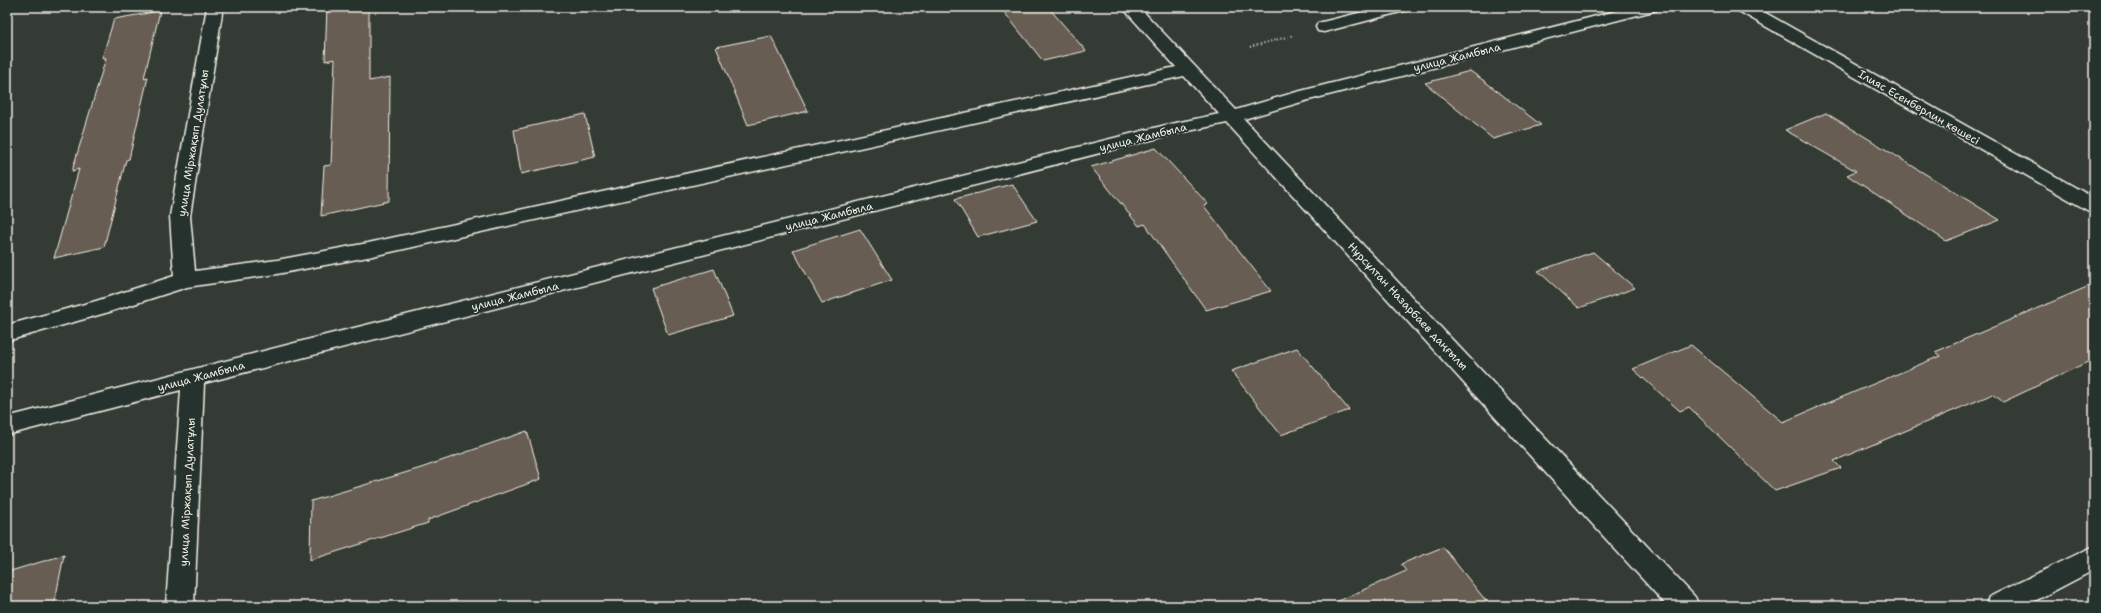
<svg xmlns="http://www.w3.org/2000/svg" width="2101" height="613" font-family="'Shantell Sans',sans-serif">
	<style>
		.building { fill: #675d52; stroke: #f4f1e8 }
		.lines { fill: none; stroke-linecap: round; stroke-linejoin: round }
		.minor-casing { stroke: #f4f1e8; stroke-width: 3 }
		.path { stroke: #f4f1e8; stroke-width: 2; stroke-dasharray: 1 2.5; stroke-linecap: butt }
		.minor { fill: #26332d; fill-rule: evenodd }
		.labels { text-anchor: middle; stroke-width: 3.5; stroke-linejoin: round; paint-order: stroke }
		.street-label { font-size: 11px; fill: #f4f1e8; stroke: #26332d }
	</style>
	<rect width="100%" height="100%" fill="#333b34"/>
	<filter id="ink" filterUnits="userSpaceOnUse"><feTurbulence type="fractalNoise" baseFrequency=".025" numOctaves="2"/><feDisplacementMap in="SourceGraphic" scale="8" xChannelSelector="R" yChannelSelector="G"/><feConvolveMatrix kernelMatrix="1 2 1 2 8 2 1 2 1" color-interpolation-filters="sRGB"/></filter>
	<g filter="url(#ink)">
		<!-- building -->
		<g class="building">
			<path d="M327 7H369V81L390 77 389 201 321 216 324 166 331 165 335 59 325 61Z"/>
			<path d="M1000 7H1048L1086 51 1043 61Z"/>
			<path d="M160 11 144 78 148 77 129 159 126 160 104 247 54 258 79 169 72 171 106 58H102L114 19Z"/>
			<path d="M771 36 808 111 748 125 716 47Z"/>
			<path d="M1470 71 1483 80 1541 125 1493 139 1425 83Z"/>
			<path d="M1826 113 1867 138 2000 220 1946 241 1847 175 1856 171 1785 130Z"/>
			<path d="M585 114 595 157 521 174 514 130Z"/>
			<path d="M1156 148 1208 204 1204 206 1271 291 1206 310 1145 224 1139 226 1091 167Z"/>
			<path d="M1012 184 1037 221 978 237 955 199Z"/>
			<path d="M860 229 892 280 822 303 793 250Z"/>
			<path d="M1593 252 1635 288 1579 308 1538 271Z"/>
			<path d="M714 269 733 316 668 335 651 288Z"/>
			<path d="M2094 284V359L2003 402 1993 394 1834 461 1841 468 1775 491 1689 407 1680 411 1633 369 1691 345 1783 422 1940 356 1935 352Z"/>
			<path d="M1297 348 1349 410 1281 435 1231 371Z"/>
			<path d="M527 431 541 479 428 520V523L310 560 311 501 421 468Z"/>
			<path d="M1443 547 1490 606H1327L1406 571 1401 564Z"/>
			<path d="M64 555 54 606H7V572Z"/>
		</g>
		<g class="lines">
			<defs>
				<g id="minor">
					<path d="M207 7H223L190 216 195 271 277 260 368 243 1176 67 1122 7H1139L1236 110 1293 93 1632 7H1659L1657 10 1305 101 1244 119 1695 597 1699 606H1667L1227 123 1174 134 204 383 194 606H166L181 390 7 435V417L326 335 1166 125 1219 114 1184 76 368 257 277 274 187 287 109 312 7 341V325L96 301 174 276 170 216Z"/>
					<path d="M1383 7H1410L1408 10 1324 32 1318 31 1316 27 1318 23Z"/>
					<path d="M1735 7H1755L2094 198V212L2087 210 1737 10Z"/>
					<path d="M2094 546V570L2025 606H1985L1989 597Z"/>
				</g>
			</defs>
			<!-- minor casing -->
			<use href="#minor" class="minor-casing"/>
			<!-- path -->
			<path class="path" d="M1250 47 1294 35"/>
			<!-- minor -->
			<use href="#minor" class="minor"/>
		</g>
	</g>
	<g class="labels">
		<!-- street labels -->
		<g class="street-label">
			<text transform="translate(1457 57) rotate(-14)" y="4">улица Жамбыла</text>
			<text transform="translate(1919 107) rotate(30)" y="4">Ілияс Есенберлин көшесі</text>
			<text transform="translate(1143 137) rotate(-14)" y="4">улица Жамбыла</text>
			<text transform="translate(193 143) rotate(-81)" y="4">улица Міржақып Дулатұлы</text>
			<text transform="translate(829 216) rotate(-14)" y="4">улица Жамбыла</text>
			<text transform="translate(515 296) rotate(-14)" y="4">улица Жамбыла</text>
			<text transform="translate(1408 306) rotate(47)" y="4">Нұрсұлтан Назарбаев даңғылы</text>
			<text transform="translate(201 376) rotate(-15)" y="4">улица Жамбыла</text>
			<text transform="translate(187 492) rotate(-87)" y="4">улица Міржақып Дулатұлы</text>
		</g>
	</g>
	<!-- margin -->
	<rect width="2101" height="613" fill="none" stroke="#26332d" stroke-width="24"/>
	<rect x="12" y="12" width="2077" height="589" fill="none" stroke="#f4f1e8" stroke-width="1.5" filter="url(#ink)"/>
</svg>
